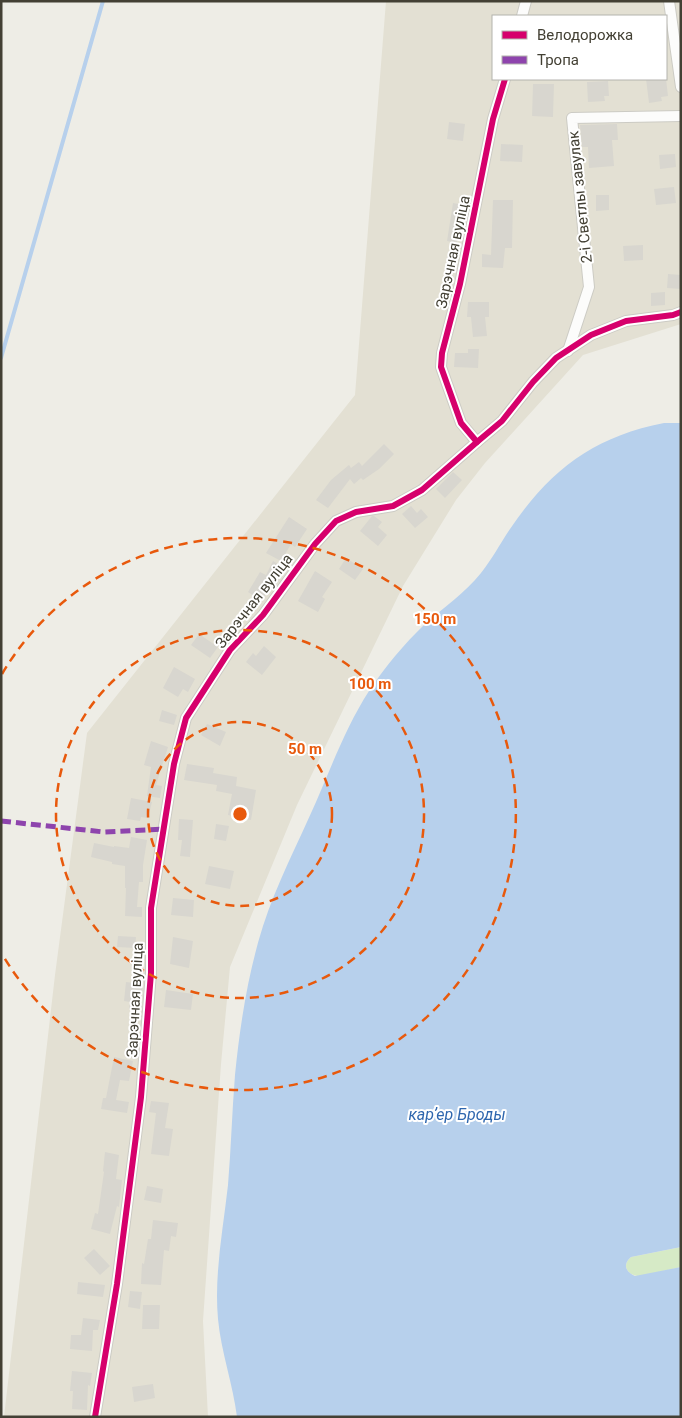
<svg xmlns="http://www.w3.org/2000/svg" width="682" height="1418" font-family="Roboto,sans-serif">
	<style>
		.residential { fill: #e3e0d3; fill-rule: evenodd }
		.green { fill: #d6eac6 }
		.water { fill: #b7d0ec }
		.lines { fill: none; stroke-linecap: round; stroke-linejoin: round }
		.stream { stroke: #b7d0ec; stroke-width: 4 }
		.building { fill: #d8d6cf }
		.street-casing { stroke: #cccbc4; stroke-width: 12 }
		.street { stroke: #fcfcfb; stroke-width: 10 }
		.quiet { stroke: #8e44ad; stroke-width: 5; stroke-dasharray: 10 5; stroke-linecap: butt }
		.cycleway-casing { stroke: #fff; stroke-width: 9 }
		.cycleway { stroke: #d6006c; stroke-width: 6 }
		.ring { fill: none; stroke: #e8590c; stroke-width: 2.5; stroke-dasharray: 9 6 }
		.labels { text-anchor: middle; stroke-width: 4; stroke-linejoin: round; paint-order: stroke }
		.street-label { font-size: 15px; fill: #434034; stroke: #fff }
		.water-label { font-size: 16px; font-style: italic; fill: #2e66ae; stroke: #fff }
		.centre { fill: #e8590c; stroke: #fff; stroke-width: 2.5 }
		.ring-label { font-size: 15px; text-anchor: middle; font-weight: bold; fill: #e8590c; stroke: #fff; stroke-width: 4; stroke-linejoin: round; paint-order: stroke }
	</style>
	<rect width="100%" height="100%" fill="#eeede6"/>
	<!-- residential -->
	<path class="residential" d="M386 1H681V324L583 355 485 463 456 500 403 586 297 805 230 967 221 1064 203 1321 208 1417H4L55 975 87 733 355 395ZM493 16H666V79H493Z"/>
	<!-- green -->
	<path class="green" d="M681 1247V1267L641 1276C629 1277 620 1266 631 1257Z"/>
	<!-- water -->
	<path class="water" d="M664 423H681V1247L631 1257C622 1265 626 1272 635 1276L681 1267V1417H237C233 1384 221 1352 218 1319 214 1275 223 1230 228 1185 231 1149 232 1112 235 1075 240 1025 248 973 263 926 277 883 298 843 316 802 332 765 347 725 369 691 385 667 404 644 425 624 444 607 465 593 481 573 492 559 500 544 510 529 550 470 593 437 664 423Z"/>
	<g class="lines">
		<!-- stream -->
		<path class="stream" d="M1 358 103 1"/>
	</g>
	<!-- building -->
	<g class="building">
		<path d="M646 79H666L668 96 661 97 662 101 649 103Z"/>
		<path d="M608 81 609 96H604L605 101 588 102 587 82Z"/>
		<path d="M533 84H554L553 117 532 116Z"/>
		<path d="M449 122 465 124 463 141 447 139Z"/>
		<path d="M617 124 618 140H612L614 166 589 168 588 147H582L580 125Z"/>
		<path d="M501 144 523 145 522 162 500 161Z"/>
		<path d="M675 154 676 167 660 169 659 155Z"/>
		<path d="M674 187 676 203 656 205 654 189Z"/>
		<path d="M596 195H609V210L596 211Z"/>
		<path d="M493 200H513L512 248H505L503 268 482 267V254L491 255Z"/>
		<path d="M453 203 464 205 457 243 447 241Z"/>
		<path d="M643 245V260L624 261 623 246Z"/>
		<path d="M668 274 681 275V289L667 288Z"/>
		<path d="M665 292V305L651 306V293Z"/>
		<path d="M468 302H489V317H485L487 336 473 337 471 317H467Z"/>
		<path d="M468 349H479L478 368 454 367 455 353H468Z"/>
		<path d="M384 444 394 454 379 469 363 480 361 478 354 484 350 479 328 508 316 500 331 480 349 465 351 468 359 462 362 466Z"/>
		<path d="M453 472 462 480 445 498 436 489Z"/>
		<path d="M411 506 417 513 421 509 428 517 415 528 402 514Z"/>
		<path d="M372 516H374L382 522 378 527 387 535 378 546 360 531Z"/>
		<path d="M289 517 307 529 295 547 291 544 281 561 266 553Z"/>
		<path d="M346 558 363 569 355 580 339 569Z"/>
		<path d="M273 561 286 569 275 587 272 585 261 601 248 592 260 572 266 575Z"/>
		<path d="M315 571 332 582 322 597 325 599 318 612 298 601Z"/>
		<path d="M199 634 218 647 210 658 191 645Z"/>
		<path d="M264 646 276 657 262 675 246 662 253 653 256 656Z"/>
		<path d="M174 667 195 679 188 692 183 689 178 697 163 688Z"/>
		<path d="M162 710 177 715 174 725 159 721Z"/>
		<path d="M207 724 226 732 220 746 201 735Z"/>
		<path d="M151 741 168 747 156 785 162 786 160 798 147 796 151 767 144 765Z"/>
		<path d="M187 764 214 768 213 773 237 777 236 786 256 790 251 820 228 815 232 794 216 791 217 785 184 780Z"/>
		<path d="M131 798 152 802 148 818 141 817 140 821 127 819Z"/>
		<path d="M179 819 193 820 190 857 180 856 182 840H178Z"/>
		<path d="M216 824 229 826 226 841 214 839Z"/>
		<path d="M131 837 147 840 143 865V882H139L137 907H142V917L125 916 126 888H125V866L112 864V862L91 857 94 843 114 847V846L129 848Z"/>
		<path d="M209 866 234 871 230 889 205 884Z"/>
		<path d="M173 898 194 900 193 917 171 915Z"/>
		<path d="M118 936 136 937 135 948 117 947Z"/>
		<path d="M173 937 193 941 189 968 170 964Z"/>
		<path d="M126 982 143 984 141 1009H129L130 1002 124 1001Z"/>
		<path d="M166 990 193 994 191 1010 164 1007Z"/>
		<path d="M114 1057 133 1061 129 1081 120 1080 116 1100 129 1102 127 1113 101 1109 103 1098H106Z"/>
		<path d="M151 1101 169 1103 165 1128 173 1129 169 1156 151 1154 156 1113 149 1112Z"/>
		<path d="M105 1152 119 1155 116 1179 122 1180 119 1207 117 1206 110 1234 91 1229 95 1213 98 1214 104 1172 103 1171Z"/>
		<path d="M147 1186 163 1189 161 1203 144 1200Z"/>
		<path d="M153 1220 178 1223 176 1237 171 1236 169 1251 164 1250 161 1285 141 1284 142 1263 144 1264 148 1239H151Z"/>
		<path d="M94 1249 110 1266 100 1275 84 1258Z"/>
		<path d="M78 1282 105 1285 103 1297 77 1294Z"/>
		<path d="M130 1291 142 1292 140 1309 128 1307Z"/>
		<path d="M143 1305H160L159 1329H142Z"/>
		<path d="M83 1318 100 1320 98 1330H93L92 1351 70 1349 71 1335H81Z"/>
		<path d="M72 1371 92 1373 90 1386 88 1385 87 1410 72 1409 73 1391H70Z"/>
		<path d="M153 1384 155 1398 134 1402 132 1387Z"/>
	</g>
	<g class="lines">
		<defs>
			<g id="street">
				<path d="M669 1 681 87"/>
				<path d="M522 16 526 1"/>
				<path d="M568 351 589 287 572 118 681 116"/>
				<path d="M477 442 502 421 533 382 556 358 591 335 626 321 673 315 681 312"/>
				<path d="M95 1417 117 1284 141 1097 151 973V908L174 764 186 718 230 650 263 615 315 544 336 521 356 512 393 506 422 490 477 442 461 423 441 367 442 353 460 284 493 119 505 79"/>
			</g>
		</defs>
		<!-- street casing -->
		<use href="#street" class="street-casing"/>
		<!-- street -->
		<use href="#street" class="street"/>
		<!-- quiet -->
		<path class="quiet" d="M1 821 104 832 163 829"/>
		<defs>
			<g id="cycleway">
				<path d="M477 442 502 421 533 382 556 358 591 335 626 321 673 315 681 312"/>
				<path d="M95 1417 117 1284 141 1097 151 973V908L174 764 186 718 230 650 263 615 315 544 336 521 356 512 393 506 422 490 477 442 461 423 441 367 442 353 460 284 493 119 505 79"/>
			</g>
		</defs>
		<!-- cycleway casing -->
		<use href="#cycleway" class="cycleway-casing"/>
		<!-- cycleway -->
		<use href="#cycleway" class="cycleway"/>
	</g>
	<!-- distance rings -->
	<g class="ring">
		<circle cx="240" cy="814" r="92"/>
		<circle cx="240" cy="814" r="184"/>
		<path d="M2 674A276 276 0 1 1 2 954"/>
	</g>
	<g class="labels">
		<!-- street labels -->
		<g class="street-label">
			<text transform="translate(580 197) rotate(-96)" y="5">2-і Светлы завулак</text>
			<text transform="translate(453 252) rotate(-78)" y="5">Зарэчная вуліца</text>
			<text transform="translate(254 601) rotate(-52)" y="5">Зарэчная вуліца</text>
			<text transform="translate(135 1000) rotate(-87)" y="5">Зарэчная вуліца</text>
		</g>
		<!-- water labels -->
		<g class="water-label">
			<text x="457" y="1120">карʼер Броды</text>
		</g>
	</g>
	<circle cx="240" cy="814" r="8" class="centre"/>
	<g class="ring-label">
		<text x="435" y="624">150 m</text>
		<text x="370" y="689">100 m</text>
		<text x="305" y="754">50 m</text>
	</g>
	<!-- border -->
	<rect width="682" height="1418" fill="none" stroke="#434034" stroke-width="5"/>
	<!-- legend -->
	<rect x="492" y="15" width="175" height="65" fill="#ffffff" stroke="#b4b3ae"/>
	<rect x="502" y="31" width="25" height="8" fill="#d6006c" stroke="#b4b3ae"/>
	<text x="537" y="40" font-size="15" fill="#434034">Велодорожка</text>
	<rect x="502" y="56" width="25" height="8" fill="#8e44ad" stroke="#b4b3ae"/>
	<text x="537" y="65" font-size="15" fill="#434034">Тропа</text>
</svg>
